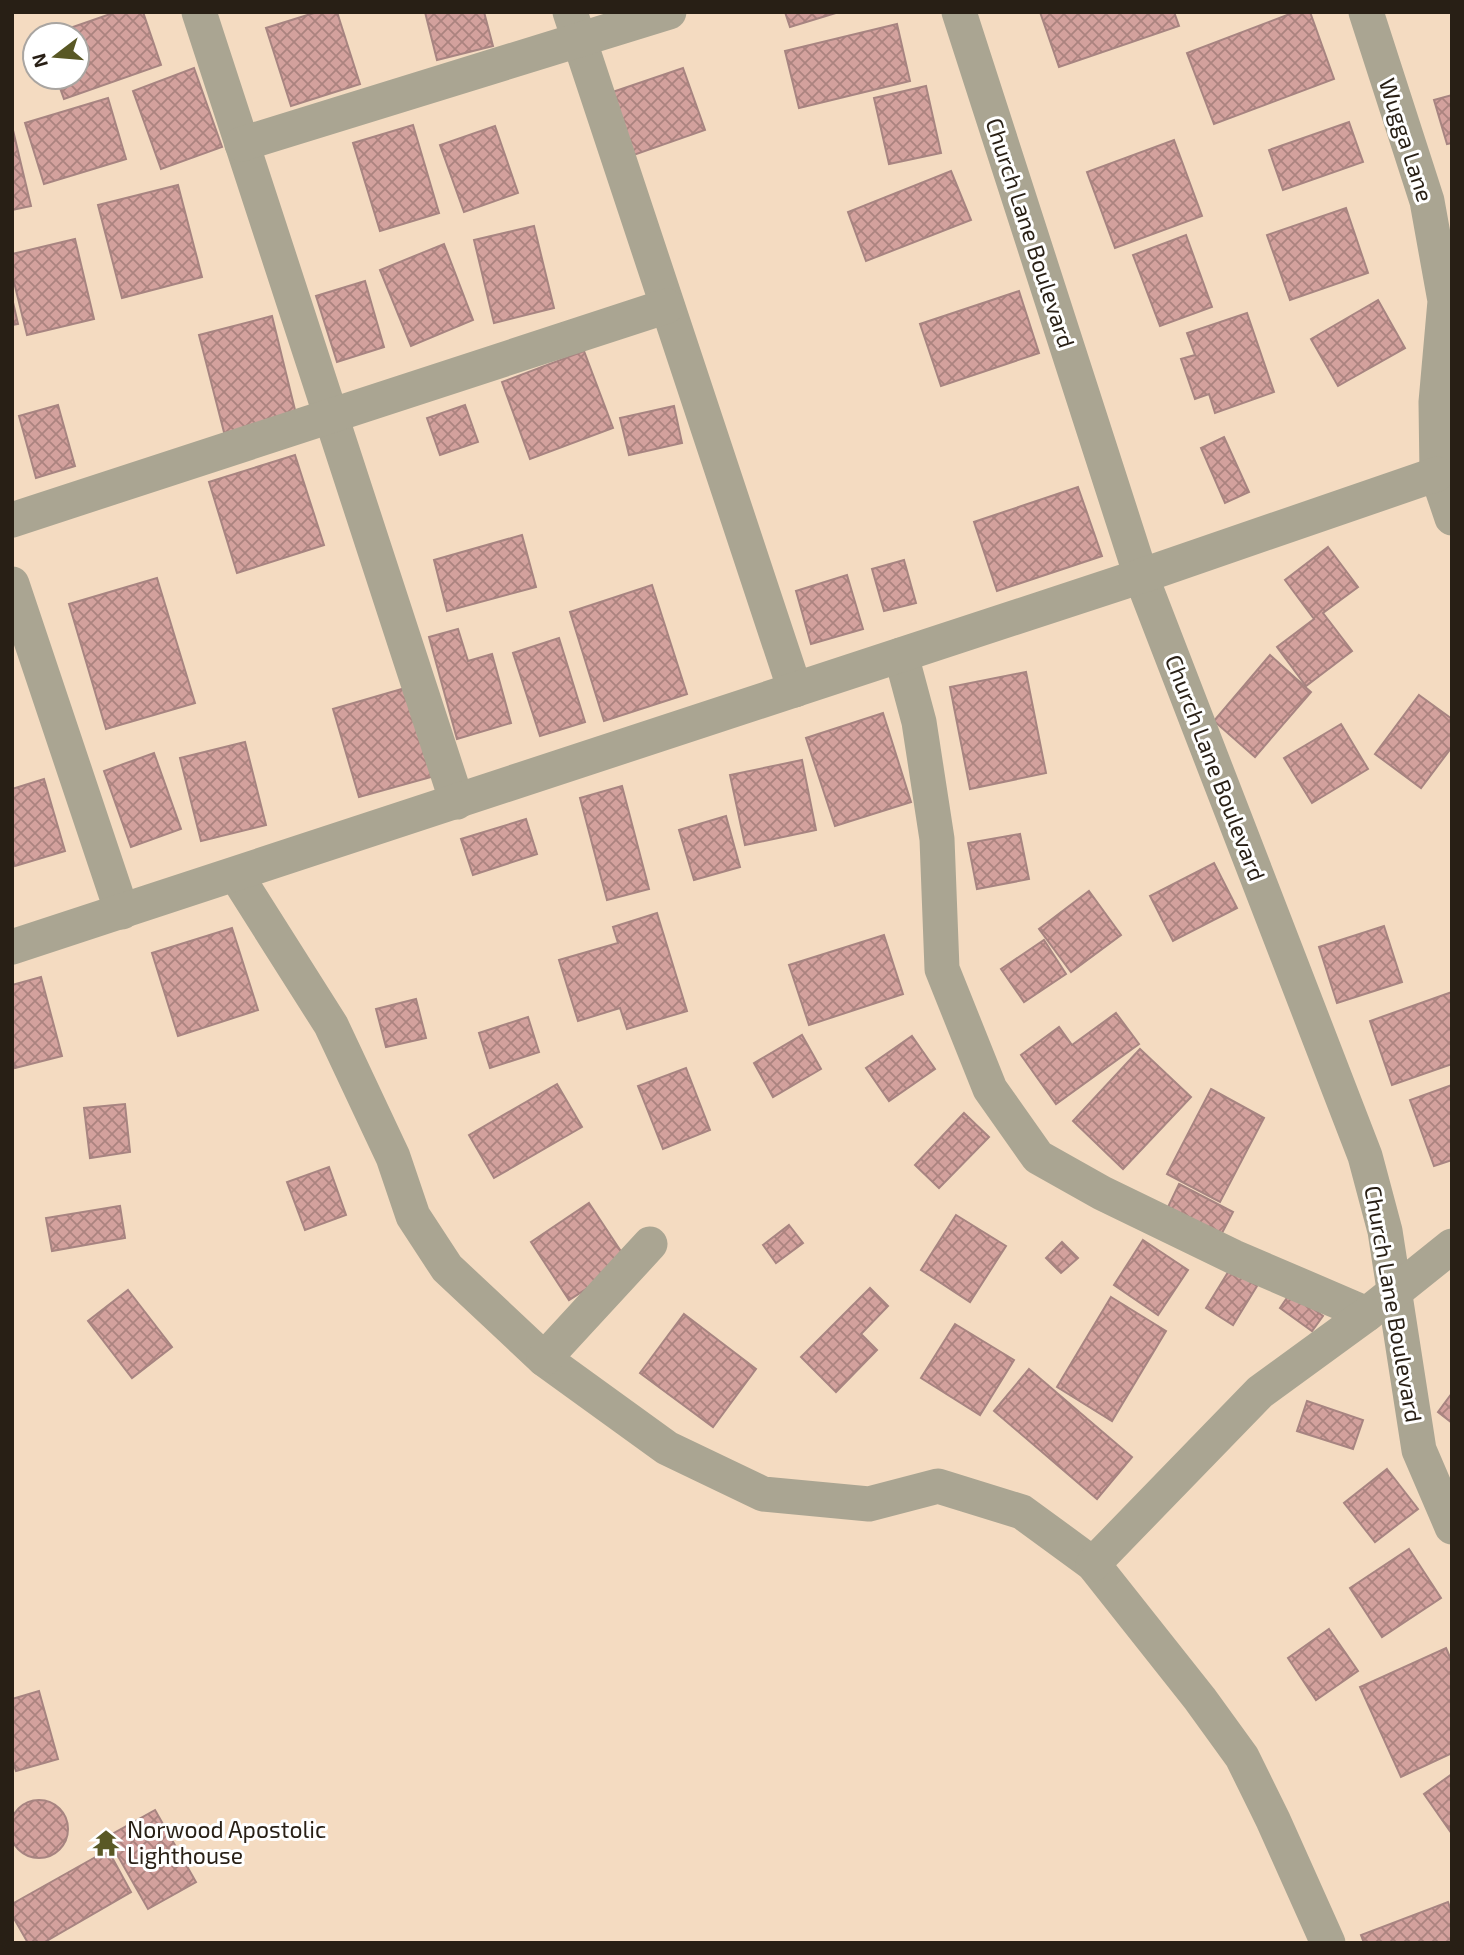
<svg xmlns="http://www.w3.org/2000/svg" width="1464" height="1955" font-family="'Exo 2',sans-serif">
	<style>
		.building { fill: url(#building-cross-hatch); stroke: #a78481; stroke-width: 2 }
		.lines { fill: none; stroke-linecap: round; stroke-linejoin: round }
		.street { stroke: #aaa592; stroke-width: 35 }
		.labels { text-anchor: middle; stroke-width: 6; stroke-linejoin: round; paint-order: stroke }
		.street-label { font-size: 23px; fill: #281f15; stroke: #fff }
		.poi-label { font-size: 23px; fill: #281f15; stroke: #fff; text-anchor: start }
	</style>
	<defs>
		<pattern id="building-cross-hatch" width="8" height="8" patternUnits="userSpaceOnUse" patternTransform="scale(1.75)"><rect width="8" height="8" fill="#d3a19d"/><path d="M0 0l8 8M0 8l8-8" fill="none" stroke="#ab837f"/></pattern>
	</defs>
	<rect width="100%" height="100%" fill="#f4dbc1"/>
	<!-- building -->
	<g class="building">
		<path d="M116 12H143L161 65 64 99 56 77H77V35H50Z"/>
		<path d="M317 12H337L360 84 291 106 266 28Z"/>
		<path d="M425 12H484L493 46 437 60Z"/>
		<path d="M785 12H839L790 27Z"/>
		<path d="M1040 12H1174L1179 26 1059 67Z"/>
		<path d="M1295 12H1310L1334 79 1214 124 1187 53Z"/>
		<path d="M897 24 910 81 799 108 785 51Z"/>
		<path d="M194 68 222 147 161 169 133 91Z"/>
		<path d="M683 68 705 130 625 158 604 95Z"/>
		<path d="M926 86 941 153 889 164 874 98Z"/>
		<path d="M1452 95V143L1447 144 1434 100Z"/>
		<path d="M108 98 126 159 44 184 25 123Z"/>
		<path d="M1349 122 1363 162 1283 190 1269 150Z"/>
		<path d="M413 125 439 213 380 231 353 143Z"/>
		<path d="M12 126 31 206 12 210Z"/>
		<path d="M495 126 518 193 464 212 440 145Z"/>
		<path d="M1174 140 1202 216 1115 248 1087 172Z"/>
		<path d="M951 171 971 220 866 261 848 212Z"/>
		<path d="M178 185 202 277 122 298 98 205Z"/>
		<path d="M1346 208 1368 273 1290 300 1267 235Z"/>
		<path d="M534 226 554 308 494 323 474 240Z"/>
		<path d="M1186 235 1212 307 1160 326 1133 255Z"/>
		<path d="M75 239 94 319 27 335 12 274V254Z"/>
		<path d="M444 244 473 320 411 346 380 270Z"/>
		<path d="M365 281 384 347 337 362 316 296Z"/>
		<path d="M1019 291 1039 353 941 386 920 324Z"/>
		<path d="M12 298 18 324 12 325Z"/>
		<path d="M1378 300 1405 348 1338 386 1311 339Z"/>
		<path d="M1247 313 1274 392 1215 413 1209 394 1195 399 1181 359 1195 355 1187 333Z"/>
		<path d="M272 316 297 418 225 436 199 335Z"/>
		<path d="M584 351 613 428 530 459 502 382Z"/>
		<path d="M58 405 75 466 36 478 19 416Z"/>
		<path d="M465 405 478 442 440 455 427 418Z"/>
		<path d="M674 406 682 443 629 455 620 418Z"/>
		<path d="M1224 437 1249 492 1225 503 1201 448Z"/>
		<path d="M295 455 324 545 237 573 209 482Z"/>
		<path d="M1078 487 1102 556 997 591 974 522Z"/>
		<path d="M522 535 536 587 447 611 434 560Z"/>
		<path d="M1328 547 1358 587 1323 613 1352 651 1306 686 1277 647 1314 619 1285 580Z"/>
		<path d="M904 560 916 603 884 611 872 569Z"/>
		<path d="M847 575 863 629 811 644 796 591Z"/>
		<path d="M157 578 195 703 106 729 69 604Z"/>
		<path d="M652 585 687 694 604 721 570 612Z"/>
		<path d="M458 629 468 661 492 654 511 723 457 739 429 637Z"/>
		<path d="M559 638 585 722 540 736 513 653Z"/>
		<path d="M1270 655 1311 692 1255 757 1214 721Z"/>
		<path d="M1026 672 1046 773 970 789 950 687Z"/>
		<path d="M412 686 438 775 359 797 333 709Z"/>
		<path d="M1419 695 1452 719V747L1421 788 1375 754Z"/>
		<path d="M883 713 911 802 835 826 806 738Z"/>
		<path d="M1341 724 1368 769 1312 803 1284 758Z"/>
		<path d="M245 742 266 825 201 841 180 758Z"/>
		<path d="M154 753 181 829 131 847 104 771Z"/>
		<path d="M802 760 816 830 745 845 730 775Z"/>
		<path d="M44 779 65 851 15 866 12 857V789Z"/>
		<path d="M622 786 649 889 607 900 580 798Z"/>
		<path d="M726 816 740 867 694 880 679 830Z"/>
		<path d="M526 819 537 854 473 875 461 839Z"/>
		<path d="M1020 834 1029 879 977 889 968 843Z"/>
		<path d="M1214 863 1237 908 1173 941 1150 896Z"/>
		<path d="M1089 891 1121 935 1071 972 1039 929Z"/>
		<path d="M657 913 687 1011 627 1029 620 1008 578 1021 559 960 618 943 613 927Z"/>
		<path d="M1384 926 1402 982 1337 1003 1319 947Z"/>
		<path d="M232 928 258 1010 178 1036 152 953Z"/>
		<path d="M884 935 903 994 809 1025 789 965Z"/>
		<path d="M1044 940 1066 974 1024 1002 1001 969Z"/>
		<path d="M41 977 62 1056 15 1068 12 1058V985Z"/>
		<path d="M1452 992V1064L1392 1085 1370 1021Z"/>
		<path d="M416 999 426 1038 386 1047 376 1009Z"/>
		<path d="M1116 1013 1139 1044 1056 1104 1021 1055 1059 1027 1072 1045Z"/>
		<path d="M528 1017 539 1052 490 1068 479 1033Z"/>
		<path d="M802 1035 821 1069 773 1097 754 1063Z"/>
		<path d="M912 1036 935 1069 889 1101 866 1068Z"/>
		<path d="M1140 1049 1191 1097 1123 1169 1073 1121Z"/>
		<path d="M686 1068 710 1130 663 1149 638 1086Z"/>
		<path d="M557 1084 582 1127 494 1178 469 1135Z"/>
		<path d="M1452 1085V1160L1434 1166 1410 1100Z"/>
		<path d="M1211 1089 1264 1118 1220 1202 1167 1174Z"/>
		<path d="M125 1104 130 1152 90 1158 84 1108Z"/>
		<path d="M964 1113 989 1137 939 1188 915 1165Z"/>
		<path d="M329 1167 346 1215 305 1230 287 1182Z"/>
		<path d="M1179 1184 1233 1212 1221 1235 1168 1207Z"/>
		<path d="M589 1203 628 1262 569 1300 531 1242Z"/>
		<path d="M120 1206 125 1238 52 1251 46 1218Z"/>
		<path d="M956 1215 1006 1246 970 1302 921 1270Z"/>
		<path d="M789 1225 803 1243 776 1263 763 1245Z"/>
		<path d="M1143 1240 1188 1270 1158 1315 1114 1285Z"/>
		<path d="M1062 1242 1078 1258 1061 1273 1046 1258Z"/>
		<path d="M1230 1269 1257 1286 1233 1325 1206 1308Z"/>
		<path d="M870 1288 888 1306 861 1334 877 1350 836 1392 801 1357Z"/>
		<path d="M128 1290 172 1347 132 1378 88 1321Z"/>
		<path d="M1291 1292 1323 1316 1312 1331 1280 1308Z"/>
		<path d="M1111 1297 1166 1331 1112 1421 1057 1387Z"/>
		<path d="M684 1314 756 1369 713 1427 640 1373Z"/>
		<path d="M955 1324 1014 1360 980 1415 921 1378Z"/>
		<path d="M1029 1369 1132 1457 1097 1499 994 1411Z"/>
		<path d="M1452 1393V1423L1438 1412Z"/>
		<path d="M1307 1401 1363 1420 1353 1449 1297 1431Z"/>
		<path d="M1387 1469 1418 1509 1375 1542 1344 1503Z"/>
		<path d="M1409 1549 1441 1598 1382 1637 1350 1588Z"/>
		<path d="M1329 1629 1358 1671 1316 1700 1288 1658Z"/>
		<path d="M1446 1648 1452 1662V1753L1401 1777 1360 1687Z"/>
		<path d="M39 1691 58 1759 16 1771 12 1759V1699Z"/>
		<path d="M1452 1774V1834L1424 1794Z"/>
		<circle cx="39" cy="1829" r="29"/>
		<path d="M155 1810 196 1882 148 1909 107 1837Z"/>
		<path d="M108 1850 131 1892 43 1943H28L12 1915V1904Z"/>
		<path d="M1448 1902 1452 1913V1943H1364L1361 1935Z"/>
	</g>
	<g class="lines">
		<!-- street -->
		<g class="street">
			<path d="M199 12 457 802"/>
			<path d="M570 12 795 690"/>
			<path d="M959 12 1141 576 1365 1156 1385 1231 1419 1450 1452 1527"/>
			<path d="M1366 12 1427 201 1445 301 1436 402 1437 474 1452 518"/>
			<path d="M242 144 669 12"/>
			<path d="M12 520 667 306"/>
			<path d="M12 584 122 912"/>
			<path d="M901 655 919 722 937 839 942 969 990 1089 1038 1157 1102 1193 1234 1257 1367 1314"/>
			<path d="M236 875 331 1025 393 1157 413 1216 447 1268 544 1359 667 1448 763 1494 869 1504 938 1486 1022 1512 1093 1564 1200 1699 1242 1757 1273 1820 1328 1943"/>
			<path d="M12 947 1141 576 1437 474"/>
			<path d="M544 1359 650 1244"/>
			<path d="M1093 1564 1260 1392 1367 1314 1452 1246"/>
		</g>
	</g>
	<!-- icons -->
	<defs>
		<symbol id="temple-bare" viewBox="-9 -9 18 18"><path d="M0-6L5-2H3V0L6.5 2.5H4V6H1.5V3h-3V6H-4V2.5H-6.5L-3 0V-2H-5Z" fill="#595825" stroke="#fff" stroke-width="2.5" paint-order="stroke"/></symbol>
	</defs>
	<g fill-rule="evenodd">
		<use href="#temple-bare" x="87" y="1824" width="38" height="38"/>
	</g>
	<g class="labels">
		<!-- street labels -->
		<g class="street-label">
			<text transform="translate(1406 140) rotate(72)" y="8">Wugga Lane</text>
			<text transform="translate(1030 233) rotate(72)" y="8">Church Lane Boulevard</text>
			<text transform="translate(1215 768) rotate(69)" y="8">Church Lane Boulevard</text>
			<text transform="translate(1393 1304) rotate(80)" y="8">Church Lane Boulevard</text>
		</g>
		<!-- poi labels -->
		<g class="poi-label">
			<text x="127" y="1838">Norwood Apostolic<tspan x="127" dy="26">Lighthouse</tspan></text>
		</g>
	</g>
	<!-- border -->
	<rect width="1464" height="1955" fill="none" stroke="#281f15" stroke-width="28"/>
	<!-- north arrow -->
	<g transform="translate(56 56) rotate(254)"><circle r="33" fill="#ffffff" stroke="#a9a5a1" stroke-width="2"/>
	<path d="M0-5L12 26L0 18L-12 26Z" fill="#595825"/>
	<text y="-10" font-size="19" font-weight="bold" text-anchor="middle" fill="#281f15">N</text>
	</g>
</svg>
